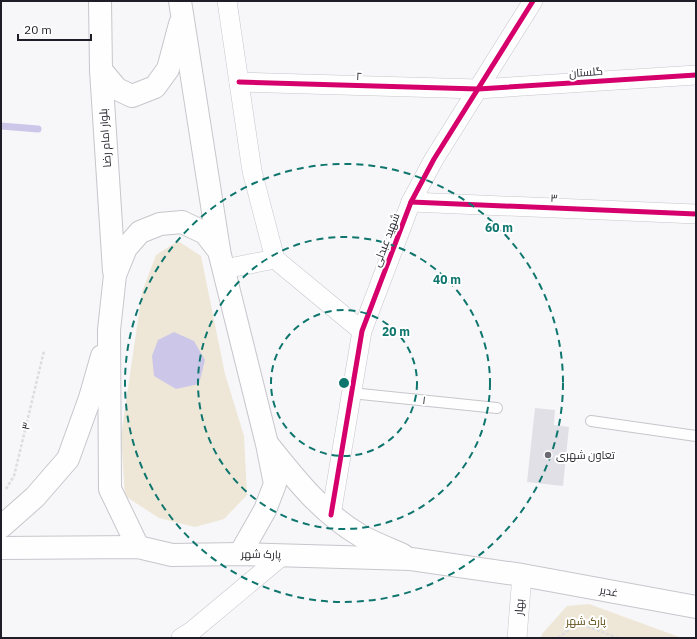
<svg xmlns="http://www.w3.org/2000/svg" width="697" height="639" font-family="'IBM Plex Sans',Cairo,sans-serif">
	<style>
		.green { fill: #eee7d7 }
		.water { fill: #ccc7e9 }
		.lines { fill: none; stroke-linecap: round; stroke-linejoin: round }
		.stream { stroke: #ccc7e9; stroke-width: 7 }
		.building { fill: #e0e0e6 }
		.service-casing { stroke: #c6c6cc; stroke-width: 12 }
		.minor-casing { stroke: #c6c6cc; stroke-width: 20 }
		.secondary-casing { stroke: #c6c6cc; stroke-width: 24 }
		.path { stroke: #ddddde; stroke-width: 2.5; stroke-dasharray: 3 2; stroke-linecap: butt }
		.service { stroke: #fefefe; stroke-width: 10 }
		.minor { stroke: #fefefe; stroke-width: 19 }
		.secondary { stroke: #fefefe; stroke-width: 22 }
		.cycleway-casing { stroke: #fff; stroke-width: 8 }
		.cycleway { stroke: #d6006c; stroke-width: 5 }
		.ring { fill: none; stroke: #0f766e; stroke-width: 2; stroke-dasharray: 7 5 }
		.poi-dot { fill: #6b6a72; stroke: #fff; stroke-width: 1.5 }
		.labels { text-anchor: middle; stroke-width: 4; stroke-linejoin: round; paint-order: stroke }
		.street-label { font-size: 11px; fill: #1f1e28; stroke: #fff }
		.poi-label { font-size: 11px; fill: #1f1e28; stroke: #fff; text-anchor: start }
		.park-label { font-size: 11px; fill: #5e4a11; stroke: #fff }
		.centre { fill: #0f766e; stroke: #fff; stroke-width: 2 }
		.ring-label { font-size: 12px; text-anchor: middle; font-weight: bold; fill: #0f766e; stroke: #fff; stroke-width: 4; stroke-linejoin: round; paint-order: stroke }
	</style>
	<rect width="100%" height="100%" fill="#f7f7fa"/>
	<!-- green -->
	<g class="green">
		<path d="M178 241 201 256 225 374 244 436 247 495 224 519 195 527 159 518 125 496 121 436 142 292 156 255Z"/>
		<path d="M589 604 682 638H541L542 634 567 606Z"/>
	</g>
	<!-- water -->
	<path class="water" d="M174 332 194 341 205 360 199 384 176 389 154 376 152 356 158 340Z"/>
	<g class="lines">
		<!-- stream -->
		<path class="stream" d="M1 126 38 129"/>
	</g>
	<!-- building -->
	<path class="building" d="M535 408 555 410 554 425 569 427 563 486 527 482Z"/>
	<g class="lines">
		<defs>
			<g id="service">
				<path d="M351 393 497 408"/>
				<path d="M591 421 696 436"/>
			</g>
			<g id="minor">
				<path d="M227 1 252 171 275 259 362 331"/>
				<path d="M239 82 478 89 696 75"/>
				<path d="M411 202 696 214"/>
				<path d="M224 269 275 259"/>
				<path d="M331 515 362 331 411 202 434 159 533 1"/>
				<path d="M181 638 192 631 283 555"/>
				<path d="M517 638 522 575"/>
			</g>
			<g id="secondary">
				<path d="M100 1 101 70 114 271"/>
				<path d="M180 1 219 250"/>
				<path d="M101 70 117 89 132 96 155 87 168 69 180 24"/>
				<path d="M269 446C296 480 322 513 361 536 374 543 389 549 403 555"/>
				<path d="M1 527 35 497 68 459 90 398 102 356"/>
				<path d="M138 547 110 489 109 330 115 275 126 248 140 232 160 224 182 222 205 233 219 251 267 444 275 484 265 510 240 554"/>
				<path d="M1 548 138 547 172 555 240 554 411 559 522 575 696 607"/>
			</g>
		</defs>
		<!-- service casing -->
		<use href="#service" class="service-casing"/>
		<!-- minor casing -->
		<use href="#minor" class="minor-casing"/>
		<!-- secondary casing -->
		<use href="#secondary" class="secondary-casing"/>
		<!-- path -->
		<g class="path">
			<path d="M6 489 14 476 44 351"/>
			<path d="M558 638 578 623 618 638"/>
		</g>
		<!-- service -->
		<use href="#service" class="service"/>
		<!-- minor -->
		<use href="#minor" class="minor"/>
		<!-- secondary -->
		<use href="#secondary" class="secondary"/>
		<defs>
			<g id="cycleway">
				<path d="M239 82 478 89 696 75"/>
				<path d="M411 202 696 214"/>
				<path d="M331 515 362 331 411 202 434 159 533 1"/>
			</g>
		</defs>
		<!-- cycleway casing -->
		<use href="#cycleway" class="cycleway-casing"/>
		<!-- cycleway -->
		<use href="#cycleway" class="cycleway"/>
	</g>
	<!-- distance rings -->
	<g class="ring">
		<circle cx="344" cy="383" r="73"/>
		<circle cx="344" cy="383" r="146"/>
		<circle cx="344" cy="383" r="219"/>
	</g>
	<!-- markers -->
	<circle class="poi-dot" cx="548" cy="455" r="4"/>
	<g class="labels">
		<!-- street labels -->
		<g class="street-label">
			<text transform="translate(586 72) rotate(-4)" y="4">گلستان</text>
			<text transform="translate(359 76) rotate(2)" y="4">۲</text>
			<text transform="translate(105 138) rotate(-94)" y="4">بلوار امام رضا</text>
			<text transform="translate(554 198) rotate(2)" y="4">۳</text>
			<text transform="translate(386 240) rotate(-69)" y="4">شهید عبدلی</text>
			<text transform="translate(424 400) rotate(6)" y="4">۱</text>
			<text transform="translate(26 426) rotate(-77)" y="4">۳</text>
			<text transform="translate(261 554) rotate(1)" y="4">پارک شهر</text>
			<text transform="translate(609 591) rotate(10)" y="4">غدیر</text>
			<text transform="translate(519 607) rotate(-86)" y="4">بهار</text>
		</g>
		<!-- poi labels -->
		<g class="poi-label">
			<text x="556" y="459">تعاون شهری</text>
		</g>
		<!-- park labels -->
		<g class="park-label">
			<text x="586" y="625">پارک شهر</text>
		</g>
	</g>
	<circle cx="344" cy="383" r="6" class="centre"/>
	<g class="ring-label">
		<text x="499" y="232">60 m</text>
		<text x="447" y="284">40 m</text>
		<text x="396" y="336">20 m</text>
	</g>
	<!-- border -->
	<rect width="697" height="639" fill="none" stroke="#1f1e28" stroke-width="4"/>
	<!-- scale -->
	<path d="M18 34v6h73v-6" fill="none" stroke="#1f1e28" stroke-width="2"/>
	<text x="24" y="34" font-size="12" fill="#1f1e28" stroke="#ffffff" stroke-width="3" paint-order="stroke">20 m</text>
</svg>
